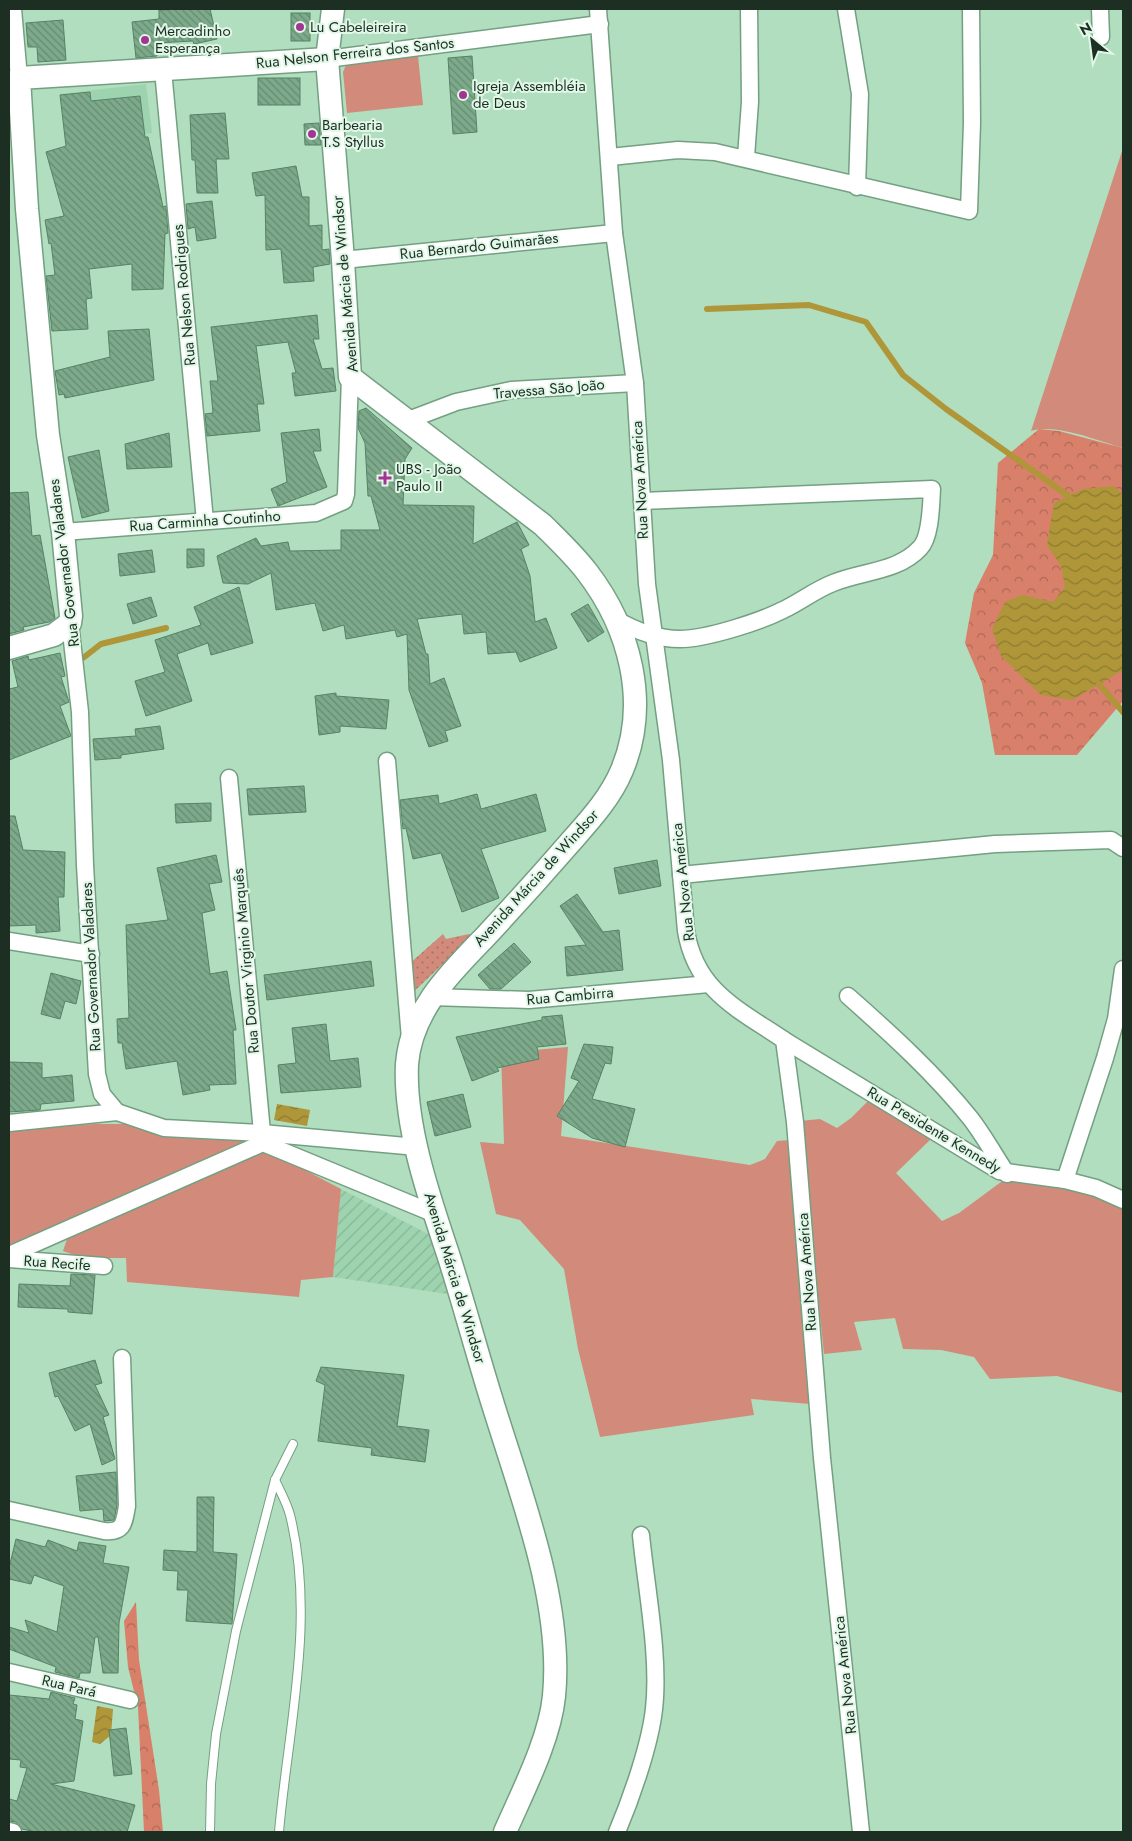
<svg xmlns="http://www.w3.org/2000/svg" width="1132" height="1841" font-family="Jost,sans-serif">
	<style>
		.built { fill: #9ed3af }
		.industrial { fill: url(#industrial-furrows) }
		.green { fill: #d28b7a }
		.forest { fill: url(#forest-crowns) }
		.park { fill: url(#park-dots) }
		.water { fill: url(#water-waves) }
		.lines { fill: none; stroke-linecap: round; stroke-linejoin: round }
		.stream { stroke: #ae9639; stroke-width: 6 }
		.building { fill: url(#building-back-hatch); stroke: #568265 }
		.lane-casing { stroke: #74a082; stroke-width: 10 }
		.street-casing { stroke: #74a082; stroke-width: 19 }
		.secondary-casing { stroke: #74a082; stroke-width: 25 }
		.lane { stroke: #fff; stroke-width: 8 }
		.street { stroke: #fff; stroke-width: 16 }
		.secondary { stroke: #fff; stroke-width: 22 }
		.poi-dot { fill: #a33492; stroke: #e1f8e8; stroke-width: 2 }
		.labels { text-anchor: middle; stroke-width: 4; stroke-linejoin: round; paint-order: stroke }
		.poi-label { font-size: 15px; fill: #1d2f23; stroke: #e1f8e8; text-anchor: start }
		.street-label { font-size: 15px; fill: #1d2f23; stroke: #e1f8e8 }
	</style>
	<defs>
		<pattern id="industrial-furrows" width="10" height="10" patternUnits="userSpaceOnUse" patternTransform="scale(1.25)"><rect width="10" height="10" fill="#9ed3af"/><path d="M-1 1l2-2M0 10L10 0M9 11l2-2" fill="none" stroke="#88b596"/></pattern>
		<pattern id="forest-crowns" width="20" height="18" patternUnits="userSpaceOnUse" patternTransform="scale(1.25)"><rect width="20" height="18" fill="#d8806a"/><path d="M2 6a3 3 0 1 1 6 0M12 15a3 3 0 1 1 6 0" fill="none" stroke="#af6957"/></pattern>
		<pattern id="park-dots" width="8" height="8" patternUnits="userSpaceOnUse" patternTransform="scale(1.25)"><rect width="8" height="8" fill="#d28b7a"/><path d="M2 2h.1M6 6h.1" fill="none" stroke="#aa7264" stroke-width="1.8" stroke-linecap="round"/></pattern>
		<pattern id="water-waves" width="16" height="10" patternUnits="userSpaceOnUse" patternTransform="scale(1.25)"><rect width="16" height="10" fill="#ae9639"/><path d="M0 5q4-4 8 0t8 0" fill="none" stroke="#8d7b30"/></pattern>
		<pattern id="building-back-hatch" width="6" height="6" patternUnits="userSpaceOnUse" patternTransform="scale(1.25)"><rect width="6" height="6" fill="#7daa8b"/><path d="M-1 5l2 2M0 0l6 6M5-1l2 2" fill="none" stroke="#668b71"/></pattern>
	</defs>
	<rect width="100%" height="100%" fill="#b0debe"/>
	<!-- built -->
	<path class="built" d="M146 84 152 133 65 143 60 94Z"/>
	<!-- industrial -->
	<path class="industrial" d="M341 1189 432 1236 447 1294 333 1277Z"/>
	<!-- green -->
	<g class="green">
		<path d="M418 56 423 105 347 113 343 72 346 65Z"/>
		<path d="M1123 148V448C1098 441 1056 423 1031 431Z"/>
		<path d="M568 1047 561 1136 750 1165 765 1159 777 1141 789 1140 810 1404 751 1399 754 1415 600 1437 578 1349 564 1269 520 1220 496 1214 480 1142 504 1144 501 1053Z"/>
		<path d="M870 1099 932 1138 896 1173 942 1221 959 1213 1005 1179 1099 1195 1123 1207V1393L1057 1376 990 1379 974 1357 941 1350 903 1349 895 1318 854 1322 862 1350 824 1354 800 1121 820 1119 837 1128 851 1118Z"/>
		<path d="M94 1124H126L174 1138 241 1140 255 1143 9 1245V1131Z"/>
		<path d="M267 1150 341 1189 333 1277 301 1280 299 1297 127 1282 126 1258H83L63 1251 69 1233Z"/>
	</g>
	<!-- forest -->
	<g class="forest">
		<path d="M1039 429 1059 431 1123 448V701L1077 755H995L982 683 965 643 974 593 993 555 998 463Z"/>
		<path d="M136 1602 139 1660 159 1790 163 1832H144L138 1707 128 1667 124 1621Z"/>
	</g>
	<!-- park -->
	<path class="park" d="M443 934 446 939 469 934 472 936 403 1002 400 972Z"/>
	<!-- water -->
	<g class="water">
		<path d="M1114 486 1123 495V670L1072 700 1041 695 1001 656 992 629 1005 602 1022 595 1053 602 1065 587 1061 566 1047 545 1054 503 1083 489Z"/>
		<path d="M277 1104 310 1110 307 1126 274 1120Z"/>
		<path d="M97 1706 113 1709 111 1735 100 1744 92 1742Z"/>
	</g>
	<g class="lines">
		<!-- stream -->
		<g class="stream">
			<path d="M707 309 809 305 866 322 903 375 946 409 1070 497"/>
			<path d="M83 658 101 644 166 628"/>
			<path d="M1099 684 1123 712"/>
		</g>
	</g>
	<!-- building -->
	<g class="building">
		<path d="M185 9H210L217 39 194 44 193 41 156 43 157 56 136 58 132 22 159 19V10Z"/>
		<rect x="291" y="13" width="19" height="28"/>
		<path d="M63 20 66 60 38 62 37 47H28L26 23Z"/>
		<path d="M472 56 477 132 453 134 448 58Z"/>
		<rect x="258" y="78" width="42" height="27"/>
		<path d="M90 92 91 101 140 96 145 137H148L163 207 166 206 168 233 165 234 163 289 132 290V264L89 269 92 298 86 299 88 329 52 331 46 276 55 275 51 243 49 244 45 220 64 216 46 152 66 146 60 95Z"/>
		<path d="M225 113 229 159H216L218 193H197L195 160H192L190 115Z"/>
		<path d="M319 123 321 145H305L304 124Z"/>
		<path d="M296 166 302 197H309V226L322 225V250L329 249 330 264 313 267 314 281 284 283 281 249 266 250 265 195 256 196 252 173Z"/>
		<path d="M212 201 216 238 197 241 195 227 188 229 186 204Z"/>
		<path d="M317 315 319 339H313L322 369 333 368 336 391 295 396 292 373H296L288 342 256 346 264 404H257L260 431 207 436 205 414 213 413 210 381H218L211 327Z"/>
		<path d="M149 329 154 380 65 398 64 394 59 395 55 371 110 357 108 331Z"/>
		<path d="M366 408 412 448 405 459 403 505 474 506 473 544 517 522 529 545 521 549 530 576 535 622 546 618 557 648 520 662 516 652 488 654 486 632 464 634 462 614 417 619 426 654H428L430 684 444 678 461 726 445 731 448 741 429 747 409 690 407 634 397 637 395 630 346 639 344 625 323 631 315 603 276 610 271 573 248 584 223 583 217 556 256 538 261 546 288 542 290 551 341 550V530H380L371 496H368L365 443 358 428 359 411Z"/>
		<path d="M319 429 321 451H313L327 487 278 506 271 489 287 482 281 433Z"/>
		<path d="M169 433 172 467 127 469 125 444Z"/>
		<path d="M99 450 109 511 82 518 68 457Z"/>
		<path d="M28 492 32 536 40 535 55 618 49 622 23 627 24 630 9 634V493Z"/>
		<path d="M187 549H204V566L187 568Z"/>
		<path d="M152 550 155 572 120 576 118 554Z"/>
		<path d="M239 587 253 643 211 655 208 643 177 654 192 701 146 716 135 681 165 672 155 640 201 625 194 607Z"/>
		<path d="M151 597 157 616 133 624 127 604Z"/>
		<path d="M588 604 604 632 588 642 571 614Z"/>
		<path d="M60 653 65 676 61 677 69 702 60 706 71 736 9 760V689L18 687 12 661 28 656 29 660Z"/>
		<path d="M336 693V696L389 700 386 729 340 726V732L319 735 315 696Z"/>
		<path d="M160 726 164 749 121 755V758L95 760 93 739 136 736 135 729Z"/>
		<path d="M304 786 306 812 249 815 247 789Z"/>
		<path d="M477 794 481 809 536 794 546 831 481 849 499 898 462 912 441 853 413 859 406 828 403 829 400 800 438 795 439 804Z"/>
		<path d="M211 803V821L176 823 175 804Z"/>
		<path d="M9 816H15L23 850 65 852 64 897H58L60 931 36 933V925L9 926Z"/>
		<path d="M216 855 222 882 209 884 215 910 202 913 210 974 227 971 236 1030H233L236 1084 209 1085 210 1090 183 1095 177 1061 126 1069 122 1043H118L117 1019 129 1018 126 925 168 920 157 868Z"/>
		<path d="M657 860 661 886 619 894 614 868Z"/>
		<path d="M577 894 603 932 619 930 623 970 567 976 565 947 586 945 560 906Z"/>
		<path d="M514 943 531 962 501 989H490L478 975Z"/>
		<path d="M371 961 374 986 267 1000 264 975Z"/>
		<path d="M51 973 81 981 76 1004 65 1001 60 1019 41 1014Z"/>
		<path d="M562 1015 566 1044 537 1047 539 1059 497 1068 499 1071 472 1081 456 1037 542 1020V1017Z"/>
		<path d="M326 1024 330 1061 358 1058 361 1087 281 1093 278 1065 296 1063 292 1028Z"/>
		<path d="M584 1044 613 1047 611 1064 605 1063 592 1099 635 1109 625 1147 592 1138 557 1116 579 1081 571 1078Z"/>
		<path d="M9 1062 42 1063V1078L72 1075 74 1101 41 1104 40 1110 9 1112Z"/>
		<path d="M463 1094 471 1127 435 1136 427 1102Z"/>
		<path d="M71 1274 95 1275 92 1314 68 1312V1309L18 1307 19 1284 70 1286Z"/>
		<path d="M95 1360 102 1383 95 1385 109 1415 103 1417 115 1459 102 1465 90 1424 75 1431 58 1396 55 1397 49 1373Z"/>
		<path d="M321 1367 404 1375 397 1426 429 1430 425 1462 371 1455 372 1448 318 1441 325 1385 316 1381Z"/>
		<path d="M116 1472 117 1505 114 1520 104 1521 103 1509 80 1511 76 1476Z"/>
		<path d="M197 1497H214L213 1552 237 1554 232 1624 186 1621 188 1590H177L178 1571 163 1570 164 1550 197 1552Z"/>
		<path d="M16 1539 45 1547 48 1540 77 1551 79 1542 106 1546 103 1563 129 1567 119 1623 118 1673H103L98 1637H95L90 1673H80L79 1678 55 1672 56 1667 9 1649V1627L29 1633 25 1620 57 1632 64 1586 34 1575 31 1584 9 1579V1568Z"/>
		<path d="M51 1692 75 1698 73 1704 77 1705 75 1719 83 1721 74 1781 51 1784 135 1805 127 1832H36L22 1829 16 1822 9 1821V1799L17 1801 27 1768 20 1767 21 1760 9 1759V1695L49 1699Z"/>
		<path d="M126 1728 132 1774 114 1776 109 1730Z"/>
	</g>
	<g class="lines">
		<defs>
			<g id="lane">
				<path d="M275 1480C280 1491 287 1503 290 1515 316 1619 288 1728 279 1832"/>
				<path d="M210 1832 211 1784 216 1734 236 1631 275 1480 293 1444"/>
			</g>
			<g id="street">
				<path d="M598 9 614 233 635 383 647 584 671 760 686 931C696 991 738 1009 784 1040L795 1122 822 1458 861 1832"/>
				<path d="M846 9 860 94 857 187"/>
				<path d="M1100 9 1101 37"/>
				<path d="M327 59 600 24"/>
				<path d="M163 70 205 521"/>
				<path d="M9 79 19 78 13 9"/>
				<path d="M610 157 678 150 715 152 969 211 972 123 971 9"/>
				<path d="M746 157 750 102 749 9"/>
				<path d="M343 260 614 233"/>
				<path d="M406 421 456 402 511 390 635 383"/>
				<path d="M63 532 316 513 344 501 346 494 350 377"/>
				<path d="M615 619C634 630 658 639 680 639 706 639 759 622 783 610 800 602 815 590 833 583 862 571 898 572 920 548 931 537 931 504 932 489L642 501"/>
				<path d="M70 623 80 712 85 865 97 1074 102 1094 117 1112"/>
				<path d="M387 761 410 1039"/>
				<path d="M229 778 263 1143"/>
				<path d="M681 875 995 844 1111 840 1123 848"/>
				<path d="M9 941 91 954"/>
				<path d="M848 996C891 1034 935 1074 971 1119 984 1136 995 1156 1007 1174"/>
				<path d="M431 997 529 1000 709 984"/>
				<path d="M784 1040 999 1171 1065 1180 1096 1188 1123 1200"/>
				<path d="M9 1123 117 1112 164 1128 262 1133 417 1147"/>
				<path d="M1065 1180 1105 1058 1116 1019 1123 969"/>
				<path d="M9 1255 263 1143 435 1214"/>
				<path d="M9 1259 104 1266"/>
				<path d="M9 1510 104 1531C124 1533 124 1523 127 1506L122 1358"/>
				<path d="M9 1672 130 1700"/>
				<path d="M9 1831 13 1832"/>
				<path d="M617 1832C631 1799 650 1745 654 1709 660 1657 646 1587 641 1535"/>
			</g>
			<g id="secondary">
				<path d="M333 9 327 59 343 260 350 377 543 525C558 540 574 555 587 572 630 628 650 703 622 770 610 799 588 822 567 846 540 877 513 907 485 937 450 973 411 1011 407 1064 404 1125 429 1197 448 1254 465 1307 479 1361 496 1414 523 1500 563 1605 554 1696 550 1739 522 1793 505 1832"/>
				<path d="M9 648 54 635 70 623 71 616 63 532 48 435 27 209 19 78 327 59"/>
			</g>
		</defs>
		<!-- lane casing -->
		<use href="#lane" class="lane-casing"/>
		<!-- street casing -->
		<use href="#street" class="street-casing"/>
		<!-- secondary casing -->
		<use href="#secondary" class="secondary-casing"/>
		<!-- lane -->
		<use href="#lane" class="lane"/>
		<!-- street -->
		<use href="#street" class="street"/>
		<!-- secondary -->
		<use href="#secondary" class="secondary"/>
	</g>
	<!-- markers -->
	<g class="poi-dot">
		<circle cx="300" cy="27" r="5"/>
		<circle cx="145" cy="40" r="5"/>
		<circle cx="463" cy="95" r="5"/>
		<circle cx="312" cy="134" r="5"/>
		<path d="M382.5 470.5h5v5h5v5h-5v5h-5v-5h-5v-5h5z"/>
	</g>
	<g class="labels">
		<!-- poi labels -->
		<g class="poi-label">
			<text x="310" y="32">Lu Cabeleireira</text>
			<text x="155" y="36">Mercadinho<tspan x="155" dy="17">Esperança</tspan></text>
			<text x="473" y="91">Igreja Assembléia<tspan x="473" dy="17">de Deus</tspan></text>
			<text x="322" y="130">Barbearia<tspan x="322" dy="17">T.S Styllus</tspan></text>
			<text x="396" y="474">UBS - João<tspan x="396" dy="17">Paulo II</tspan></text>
		</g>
		<!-- street labels -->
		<g class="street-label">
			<text transform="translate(355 53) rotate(-6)" y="5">Rua Nelson Ferreira dos Santos</text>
			<text transform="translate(479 246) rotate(-6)" y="5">Rua Bernardo Guimarães</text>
			<text transform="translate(345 284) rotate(-95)" y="5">Avenida Márcia de Windsor</text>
			<text transform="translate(184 295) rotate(-95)" y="5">Rua Nelson Rodrigues</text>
			<text transform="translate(549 389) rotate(-5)" y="5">Travessa São João</text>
			<text transform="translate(640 480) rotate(-93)" y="5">Rua Nova América</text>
			<text transform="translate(205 521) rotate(-4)" y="5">Rua Carminha Coutinho</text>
			<text transform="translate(64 563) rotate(-97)" y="5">Rua Governador Valadares</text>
			<text transform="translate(536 878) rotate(-48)" y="5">Avenida Márcia de Windsor</text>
			<text transform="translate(683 882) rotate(-96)" y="5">Rua Nova América</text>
			<text transform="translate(246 961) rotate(-95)" y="5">Rua Doutor Virginio Marquês</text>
			<text transform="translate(91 967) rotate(-93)" y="5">Rua Governador Valadares</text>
			<text transform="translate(570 996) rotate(-5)" y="5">Rua Cambirra</text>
			<text transform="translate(934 1130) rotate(31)" y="5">Rua Presidente Kennedy</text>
			<text transform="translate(57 1263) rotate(4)" y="5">Rua Recife</text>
			<text transform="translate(807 1272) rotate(-94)" y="5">Rua Nova América</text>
			<text transform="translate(455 1278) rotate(73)" y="5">Avenida Márcia de Windsor</text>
			<text transform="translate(845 1675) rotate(-96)" y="5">Rua Nova América</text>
			<text transform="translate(69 1686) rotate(13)" y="5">Rua Pará</text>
		</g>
	</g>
	<!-- border -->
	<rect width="1132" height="1841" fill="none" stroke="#1d2f23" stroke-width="20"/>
	<!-- north arrow -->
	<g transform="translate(1092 40) rotate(331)" stroke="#e1f8e8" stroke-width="4" paint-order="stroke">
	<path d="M0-4L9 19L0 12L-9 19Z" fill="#1d2f23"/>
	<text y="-8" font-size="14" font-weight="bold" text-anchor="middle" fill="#1d2f23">N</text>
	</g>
</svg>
